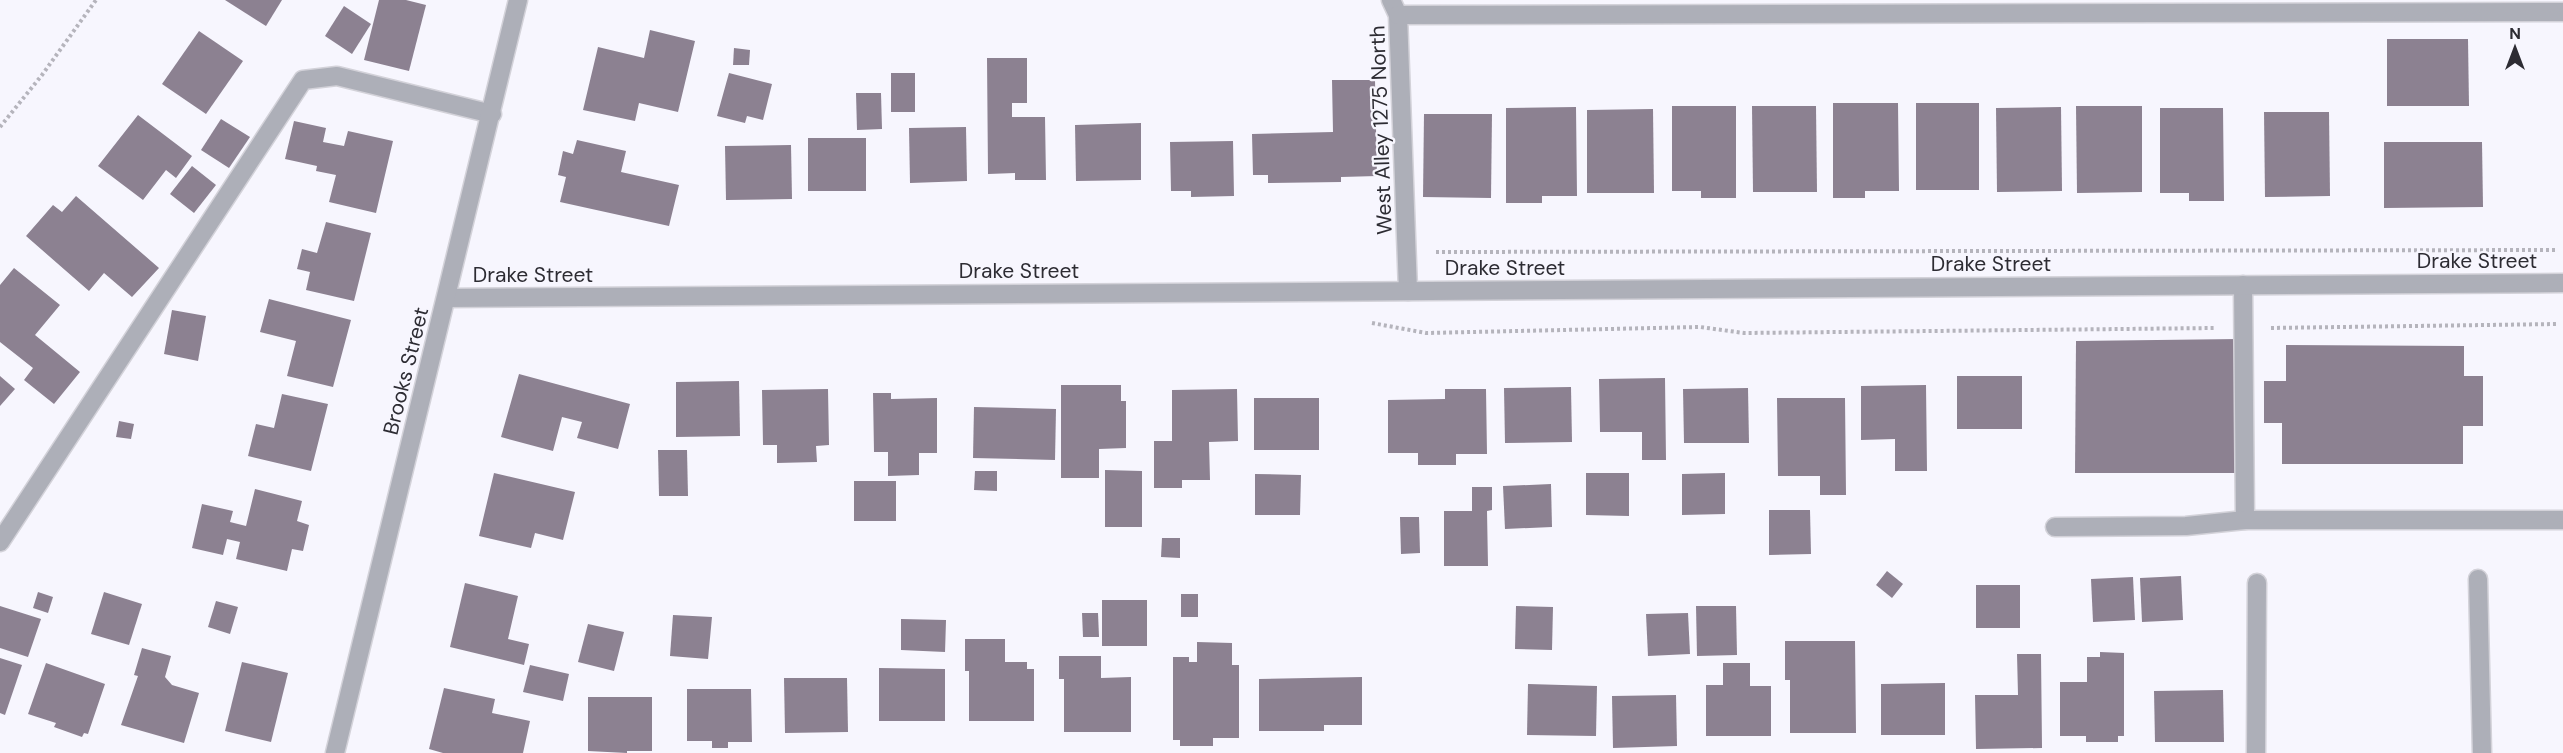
<svg xmlns="http://www.w3.org/2000/svg" width="2563" height="753" font-family="'DM Sans',sans-serif">
	<style>
		.building { fill: #8c8191 }
		.lines { fill: none; stroke-linecap: round; stroke-linejoin: round }
		.minor-casing { stroke: #d3d2d9; stroke-width: 21 }
		.path { stroke: #b5b4bc; stroke-width: 4; stroke-dasharray: 3 3; stroke-linecap: butt }
		.minor { stroke: #adafb8; stroke-width: 18 }
		.labels { text-anchor: middle; stroke-width: 4.5; stroke-linejoin: round; paint-order: stroke }
		.street-label { font-size: 21px; fill: #2d2c33; stroke: #f7f6fe }
	</style>
	<rect width="100%" height="100%" fill="#f7f6fe"/>
	<!-- building -->
	<g class="building">
		<path d="M225 0H282L266 26Z"/>
		<path d="M379 0H406L426 5 409 71 364 60Z"/>
		<path d="M344 6 371 24 352 54 325 36Z"/>
		<path d="M650 30 695 41 678 112 639 103 635 121 583 110 598 47 644 58Z"/>
		<path d="M199 31 243 61 206 114 162 84Z"/>
		<path d="M2387 39H2468L2469 106H2387Z"/>
		<path d="M734 48 750 50 749 65H733Z"/>
		<path d="M987 58H1027V103H1012V117H1045L1046 180H1015V173L988 174Z"/>
		<path d="M729 73 772 84 763 120 747 116 745 123 717 116Z"/>
		<rect x="891" y="73" width="24" height="39"/>
		<path d="M1332 80H1375L1377 176 1341 177V182L1268 183V175H1253L1252 134 1333 132Z"/>
		<path d="M856 93H881L882 129 857 130Z"/>
		<path d="M1833 103H1898L1899 191H1865V198H1833Z"/>
		<rect x="1916" y="103" width="63" height="87"/>
		<path d="M1672 106H1736V198H1701V191H1672Z"/>
		<path d="M1752 106H1816L1817 192H1753Z"/>
		<path d="M2076 106H2142V192L2077 193Z"/>
		<path d="M1576 107 1577 196H1542V203H1506V108Z"/>
		<path d="M2061 107 2062 191 1997 192 1996 108Z"/>
		<path d="M2160 108H2223L2224 201H2189V193H2160Z"/>
		<path d="M1653 109 1654 193H1587V110Z"/>
		<path d="M2264 112H2329L2330 196 2265 197Z"/>
		<path d="M1424 114H1492L1491 198 1423 197Z"/>
		<path d="M138 115 192 156 176 178 166 170 143 200 98 166Z"/>
		<path d="M221 119 250 137 229 168 201 150Z"/>
		<path d="M294 121 326 128 323 142 344 146 348 131 393 141 376 213 329 202 336 175 316 171 317 166 285 159Z"/>
		<path d="M1141 123V180L1076 181 1075 125Z"/>
		<path d="M966 127 967 181 910 183 909 128Z"/>
		<rect x="808" y="138" width="58" height="53"/>
		<path d="M577 140 626 151 621 172 679 185 669 226 560 202 566 177 558 175 563 151 573 154Z"/>
		<path d="M1233 141 1234 196 1191 197V191H1171L1170 142Z"/>
		<path d="M2384 142H2482L2483 207 2384 208Z"/>
		<path d="M791 145 792 199 726 200 725 146Z"/>
		<path d="M192 166 216 185 194 213 170 194Z"/>
		<path d="M76 196 159 268 132 297 104 273 89 291 26 236 53 205 62 212Z"/>
		<path d="M326 222 371 233 354 301 306 290 310 272 297 269 302 249 317 253Z"/>
		<path d="M14 268 60 305 35 335 80 372 54 404 24 380 33 368 0 342V285Z"/>
		<path d="M269 299 351 320 333 387 287 376 296 341 260 332Z"/>
		<path d="M172 310 206 316 198 361 164 354Z"/>
		<path d="M2238 339V473H2075L2076 341Z"/>
		<path d="M2286 345 2464 346V376H2483V426H2463V464H2282V423H2264V381H2286Z"/>
		<path d="M519 374 630 404 618 449 577 438 582 422 562 417 553 451 501 437Z"/>
		<path d="M0 376 15 389 0 406Z"/>
		<rect x="1957" y="376" width="65" height="53"/>
		<path d="M1665 378 1666 460H1642V432H1600L1599 379Z"/>
		<path d="M739 381 740 436 676 437V382Z"/>
		<path d="M1061 385H1121V401H1126V448L1099 449V478H1061Z"/>
		<path d="M1926 385 1927 471H1895V439L1861 440V386Z"/>
		<path d="M1571 387 1572 442 1505 443 1504 388Z"/>
		<path d="M1748 388 1749 443H1684L1683 389Z"/>
		<path d="M828 389 829 445 816 446 817 462 777 463V445H763L762 390Z"/>
		<path d="M1237 389 1238 441 1209 442 1210 480H1182V488H1154V441H1172V390Z"/>
		<path d="M1445 389H1486L1487 454H1456V465H1418V453H1388V400L1445 399Z"/>
		<path d="M873 393H891V399L937 398V453H919V475L888 476V452H874Z"/>
		<path d="M282 394 328 404 311 471 248 456 256 424 274 428Z"/>
		<rect x="1254" y="398" width="65" height="52"/>
		<path d="M1777 398H1845L1846 495H1820V476H1778Z"/>
		<path d="M974 407 1056 409 1055 460 973 458Z"/>
		<path d="M119 421 134 424 131 439 116 437Z"/>
		<path d="M658 450H687L688 496H659Z"/>
		<path d="M1105 470 1142 471V527H1105Z"/>
		<path d="M975 471H997V491L974 490Z"/>
		<path d="M494 473 575 492 563 540 535 533 531 548 479 536Z"/>
		<path d="M1586 473H1629V516L1586 515Z"/>
		<path d="M1725 473V514L1682 515V474Z"/>
		<path d="M1255 474 1301 475 1300 515H1255Z"/>
		<rect x="854" y="481" width="42" height="40"/>
		<path d="M1551 484 1552 527 1505 529 1503 486Z"/>
		<path d="M1472 487H1492V510L1487 511 1488 566H1444V511H1472Z"/>
		<path d="M255 489 302 501 297 521 309 525 303 551 292 549 287 571 236 559 240 542 227 539 223 555 192 548 202 504 233 511 230 522 246 526Z"/>
		<path d="M1769 510H1810L1811 554 1769 555Z"/>
		<path d="M1400 517H1419L1420 553 1401 554Z"/>
		<path d="M1162 538H1180V558L1161 557Z"/>
		<path d="M1887 571 1903 584 1892 598 1876 585Z"/>
		<path d="M2181 576 2183 620 2142 622 2140 578Z"/>
		<path d="M2133 577 2135 620 2093 622 2091 579Z"/>
		<path d="M465 583 518 596 508 639 529 644 524 665 450 647Z"/>
		<rect x="1976" y="585" width="44" height="43"/>
		<path d="M38 592 53 597 48 613 33 608Z"/>
		<path d="M104 592 142 604 129 645 91 634Z"/>
		<rect x="1181" y="594" width="17" height="23"/>
		<rect x="1102" y="600" width="45" height="46"/>
		<path d="M216 601 238 607 230 634 208 627Z"/>
		<path d="M0 606 41 619 28 657 0 648Z"/>
		<path d="M1516 606 1553 607 1552 650 1515 649Z"/>
		<path d="M1696 606H1736L1737 655 1697 656Z"/>
		<path d="M1082 613H1098L1099 637H1083Z"/>
		<path d="M1688 613 1690 654 1648 656 1646 614Z"/>
		<path d="M673 615 712 617 708 659 670 656Z"/>
		<path d="M901 619 946 620 945 652 901 650Z"/>
		<path d="M588 624 624 632 614 671 578 662Z"/>
		<path d="M965 639H1005V662H1027V669H1034V721H969V671H965Z"/>
		<path d="M1785 641H1855L1856 733H1790V680H1785Z"/>
		<path d="M1197 642 1232 643V665H1239V738H1213V746H1180V740H1173V657H1189V662H1197Z"/>
		<path d="M142 648 171 656 165 677 172 685 199 693 184 743 121 725 138 676 134 675Z"/>
		<path d="M2100 652 2124 653V736H2118V742H2086V736H2060V682H2087V657H2100Z"/>
		<path d="M2017 654H2041L2042 748 1976 749 1975 695H2018Z"/>
		<path d="M1059 656H1101V678L1131 677V732H1064V679H1059Z"/>
		<path d="M0 658 22 665 5 715 0 713Z"/>
		<path d="M242 662 288 673 271 742 225 731Z"/>
		<path d="M46 663 105 684 88 734 84 733 82 737 54 727 56 723 28 714Z"/>
		<path d="M1723 663H1750V686H1771V736H1706V685H1723Z"/>
		<path d="M530 665 569 674 563 701 523 692Z"/>
		<path d="M879 668 945 669V721H879Z"/>
		<path d="M1362 677V725H1324V731H1259V679Z"/>
		<path d="M784 678H847L848 732 785 733Z"/>
		<path d="M1945 683V735H1881V684Z"/>
		<path d="M1528 684 1597 686 1596 736 1527 735Z"/>
		<path d="M444 688 495 699 492 713 530 721 523 753H443L429 749Z"/>
		<path d="M687 689H751L752 742H728V748H712V741H687Z"/>
		<path d="M2223 690 2224 742H2155L2154 691Z"/>
		<path d="M1676 695 1677 746 1613 748 1612 696Z"/>
		<path d="M588 697H652V751H627V753L588 751Z"/>
	</g>
	<g class="lines">
		<defs>
			<g id="minor">
				<path d="M1391 0 1398 15 1408 291"/>
				<path d="M1398 15 2563 12"/>
				<path d="M2243 285 2245 520"/>
				<path d="M447 298 2563 283"/>
				<path d="M2055 527 2186 526 2245 520H2563"/>
				<path d="M0 542 303 80 337 76 492 114"/>
				<path d="M2478 579 2482 753"/>
				<path d="M335 753 518 0"/>
				<path d="M2256 753 2257 583"/>
			</g>
		</defs>
		<!-- minor casing -->
		<use href="#minor" class="minor-casing"/>
		<!-- path -->
		<g class="path">
			<path d="M0 127 42 75 96 0"/>
			<path d="M1436 252 2557 250"/>
			<path d="M1372 323 1426 333 1700 327 1744 333 2215 328"/>
			<path d="M2271 328 2558 324"/>
		</g>
		<!-- minor -->
		<use href="#minor" class="minor"/>
	</g>
	<g class="labels">
		<!-- street labels -->
		<g class="street-label">
			<text transform="translate(1381 130) rotate(-92)" y="7">West Alley 1275 North</text>
			<text x="2477" y="268">Drake Street</text>
			<text x="1991" y="271">Drake Street</text>
			<text x="1505" y="275">Drake Street</text>
			<text x="1019" y="278">Drake Street</text>
			<text x="533" y="282">Drake Street</text>
			<text transform="translate(406 371) rotate(-76)" y="7">Brooks Street</text>
		</g>
	</g>
	<!-- north arrow -->
	<g transform="translate(2515 48)" stroke="#f7f6fe" stroke-width="4.5" paint-order="stroke">
	<path d="M0-4.5L10 22L0 15L-10 22Z" fill="#2d2c33"/>
	<text y="-9" font-size="16" font-weight="bold" text-anchor="middle" fill="#2d2c33">N</text>
	</g>
</svg>
